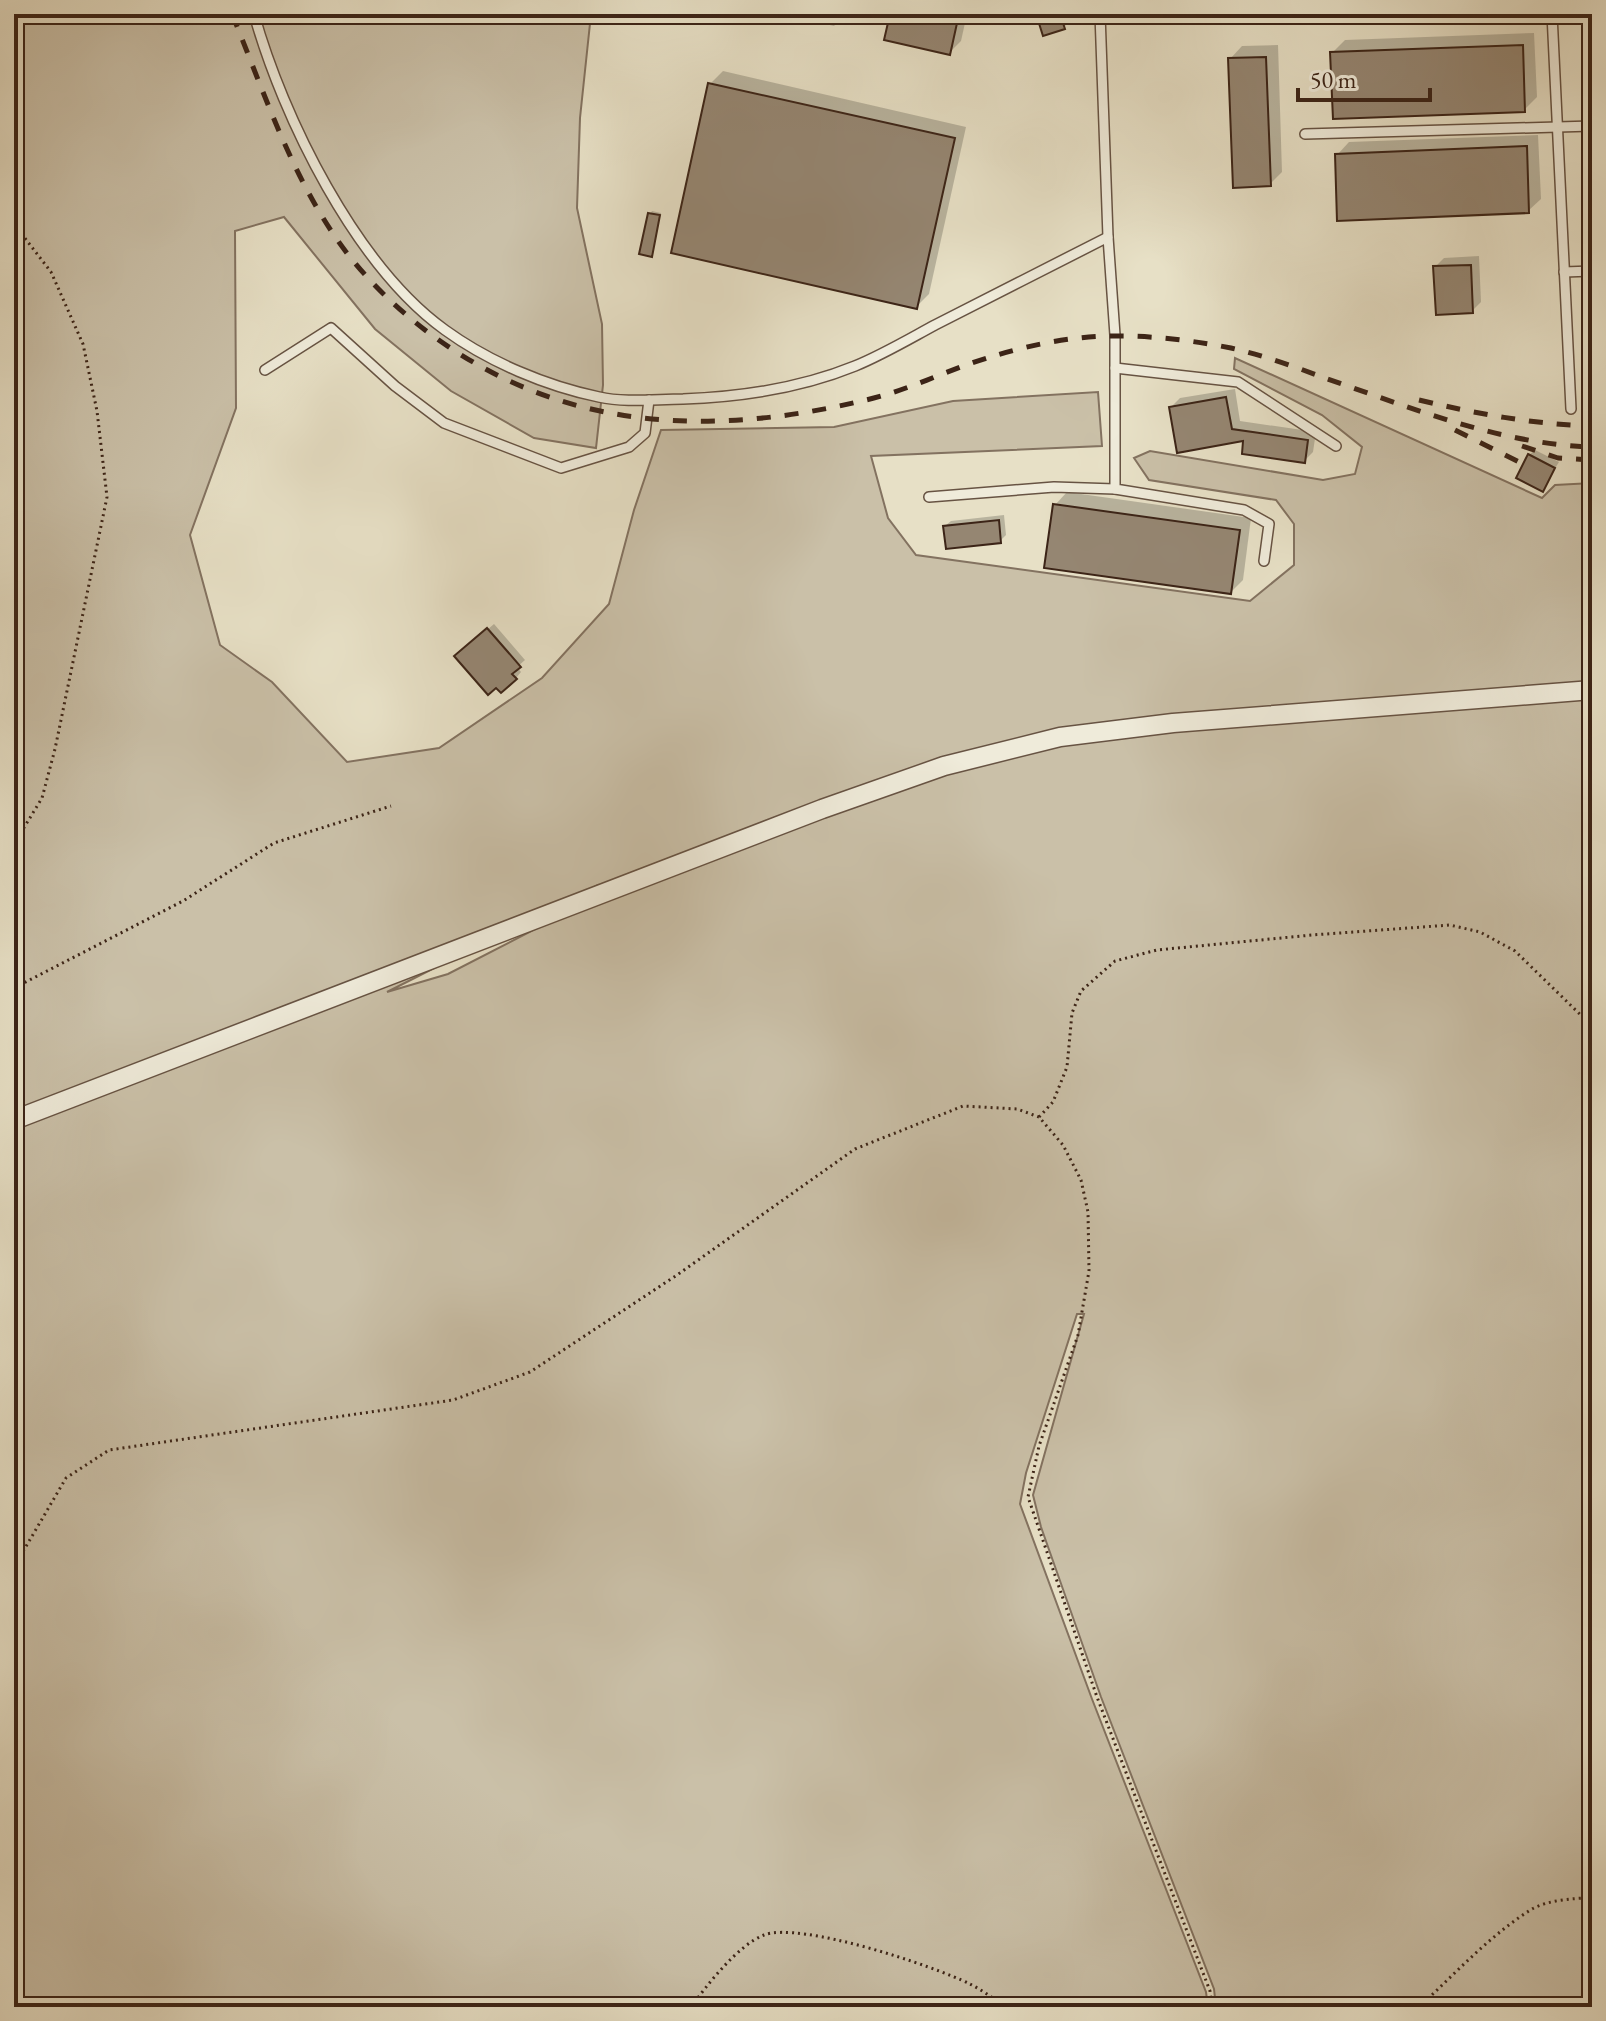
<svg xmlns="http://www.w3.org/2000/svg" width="1606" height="2021" font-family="'EB Garamond',serif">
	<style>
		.green { fill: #cac0a8; stroke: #837260; stroke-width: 2; fill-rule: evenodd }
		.shadow { fill: #0003 }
		.building { fill: #958672; stroke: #3c2417; stroke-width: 2 }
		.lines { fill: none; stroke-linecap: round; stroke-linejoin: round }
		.lane-casing { stroke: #675343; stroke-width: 12 }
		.street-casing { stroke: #675343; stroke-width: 21 }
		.path { stroke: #3c2417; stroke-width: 3; stroke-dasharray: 2 4; stroke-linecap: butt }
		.lane { stroke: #efebda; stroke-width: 9 }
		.street { stroke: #efebda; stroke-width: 18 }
		.rail { stroke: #3c2417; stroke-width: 5; stroke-dasharray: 14 14; stroke-linecap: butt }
	</style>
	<rect width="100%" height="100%" fill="#e7e0c6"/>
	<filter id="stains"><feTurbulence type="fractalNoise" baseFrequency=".0025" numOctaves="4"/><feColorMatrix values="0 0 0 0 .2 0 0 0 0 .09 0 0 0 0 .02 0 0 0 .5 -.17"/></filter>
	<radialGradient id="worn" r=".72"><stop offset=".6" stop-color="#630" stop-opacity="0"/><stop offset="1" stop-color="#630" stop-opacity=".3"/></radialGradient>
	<!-- green -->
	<path class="green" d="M14 14H591L580 118 577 208 602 324 603 385 596 448 534 438 451 391 375 329 284 217 235 231 236 408 190 535 220 645 272 682 347 762 439 748 542 678 609 604 634 510 661 430 834 427 953 401 1098 392 1102 446 871 456 888 518 916 555 1250 601 1294 565V524L1276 500 1149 480 1134 458 1150 451 1323 480 1355 474 1362 447 1322 415 1234 369 1235 358 1542 498 1555 485 1592 483V2007H1216L1214 1989 1101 1697 1041 1527 1033 1495 1084 1314H1077L1026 1473 1020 1504 1092 1699 1206 1992 1208 2007H14ZM598 885 605 893 448 974 387 992Z"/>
	<!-- shadow -->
	<g class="shadow">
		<path d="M782 14H846L834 26Z"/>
		<path d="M892 14H967L961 41 949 53Z"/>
		<path d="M1043 14H1067L1069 22 1064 27 1039 18Z"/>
		<path d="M1592 19V90H1588L1586 26Z"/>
		<path d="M1534 33 1537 97 1524 110 1332 53 1345 40Z"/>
		<path d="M1278 45 1282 172 1270 184 1230 59 1242 46Z"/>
		<path d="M723 71 966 127 929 294 916 307 710 84Z"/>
		<path d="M1538 135 1541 199 1528 211 1337 155 1349 142Z"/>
		<path d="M652 211 661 213 651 255 650 214Z"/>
		<path d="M1479 256 1481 302 1472 311 1435 267 1444 258Z"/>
		<path d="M1235 389 1240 421 1316 432 1313 452 1304 461 1171 407 1180 398Z"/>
		<path d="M1535 450 1559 462 1542 489 1529 455Z"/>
		<path d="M1067 492 1251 518 1243 580 1231 592 1055 505Z"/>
		<path d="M1004 515 1006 535 1000 541 945 526 951 521Z"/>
		<path d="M494 624 525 660 517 667 521 672 516 678 462 651Z"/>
	</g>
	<!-- building -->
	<g class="building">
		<path d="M890 14H959L950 55 884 40Z"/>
		<path d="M1048 14H1060L1065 29 1043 36 1037 17Z"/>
		<path d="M1523 45 1525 112 1333 119 1330 52Z"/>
		<path d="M1266 57 1271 186 1233 188 1228 58Z"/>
		<path d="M708 83 955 138 917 309 671 253Z"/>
		<path d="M1527 146 1529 213 1337 221 1335 154Z"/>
		<path d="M648 213 660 215 652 257 639 254Z"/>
		<path d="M1471 265 1473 313 1436 315 1433 266Z"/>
		<path d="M1226 397 1232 429 1308 440 1305 463 1242 454 1243 441 1177 453 1169 407Z"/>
		<path d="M1528 454 1555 468 1543 492 1516 478Z"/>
		<path d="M1053 504 1240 530 1231 594 1044 568Z"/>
		<path d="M999 520 1001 543 946 549 943 526Z"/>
		<path d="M487 628 521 667 512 674 517 679 501 693 496 688 488 695 454 656Z"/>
	</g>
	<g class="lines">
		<defs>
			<g id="lane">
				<path d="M254 14C283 118 356 266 445 330 489 362 546 386 599 397 625 403 656 399 683 399 741 397 801 388 855 366 882 355 909 339 935 325 993 296 1050 266 1108 237"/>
				<path d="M1100 14 1108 237 1115 335V489L1244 510 1269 524 1264 561"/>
				<path d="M1552 14 1571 409"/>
				<path d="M1305 134 1592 126"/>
				<path d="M1564 272 1592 271"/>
				<path d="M1115 368 1238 382 1336 446"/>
				<path d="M265 370 331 328 395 386 444 423 561 468 629 447 645 433 649 400"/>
				<path d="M929 497 1054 487 1115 489"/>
			</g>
			<path id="street" d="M14 1120 822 809 944 766 1060 737 1173 723 1592 690"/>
		</defs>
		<!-- lane casing -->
		<use href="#lane" class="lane-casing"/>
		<!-- street casing -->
		<use href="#street" class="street-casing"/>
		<!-- path -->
		<g class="path">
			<path d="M14 224 51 272 83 344 97 411 107 497 55 749 42 798 14 844"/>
			<path d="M14 988 183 901 274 843 391 806"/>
			<path d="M1039 1117 1053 1102 1067 1067 1072 1013 1081 991 1115 961 1157 950 1312 935 1450 925 1480 932 1515 951 1592 1026"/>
			<path d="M14 1567 66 1478 109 1450 453 1400 530 1372 677 1275 855 1149 963 1106 1017 1109 1039 1117 1063 1145 1081 1180 1088 1212 1089 1271 1078 1335 1039 1446 1028 1497 1097 1697 1210 1991 1212 2007"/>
			<path d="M691 2007C707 1985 738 1945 764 1935 800 1921 934 1966 970 1984 982 1990 994 1999 1006 2007"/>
			<path d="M1419 2007C1455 1974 1490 1935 1532 1909 1548 1900 1574 1898 1592 1898"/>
		</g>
		<!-- lane -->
		<use href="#lane" class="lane"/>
		<!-- street -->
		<use href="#street" class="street"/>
		<!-- rail -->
		<g class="rail">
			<path d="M232 14C262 87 288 166 332 232 356 269 390 303 425 330 558 431 707 438 866 400 910 390 951 368 994 356 1033 344 1079 335 1120 336 1157 336 1195 341 1231 348 1262 355 1293 366 1322 377 1409 407 1499 444 1592 447"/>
			<path d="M1419 400C1478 414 1531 424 1592 426"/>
			<path d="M1455 430 1523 464"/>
			<path d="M1522 446 1558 458 1592 460"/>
		</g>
	</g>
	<!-- margin -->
	<rect width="1606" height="2021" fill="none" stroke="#e7e0c6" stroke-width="48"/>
	<rect x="16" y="16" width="1574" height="1989" fill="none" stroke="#3c2417" stroke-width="4"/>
	<rect x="24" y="24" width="1558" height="1973" fill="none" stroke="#3c2417" stroke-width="2"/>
	<!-- scale -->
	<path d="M1298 88v12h132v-12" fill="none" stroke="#3c2417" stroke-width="4"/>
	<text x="1310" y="88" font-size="24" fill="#3c2417" stroke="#efebda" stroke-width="6" paint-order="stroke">50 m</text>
	<rect width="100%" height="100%" filter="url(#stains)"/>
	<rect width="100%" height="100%" fill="url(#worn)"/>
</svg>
